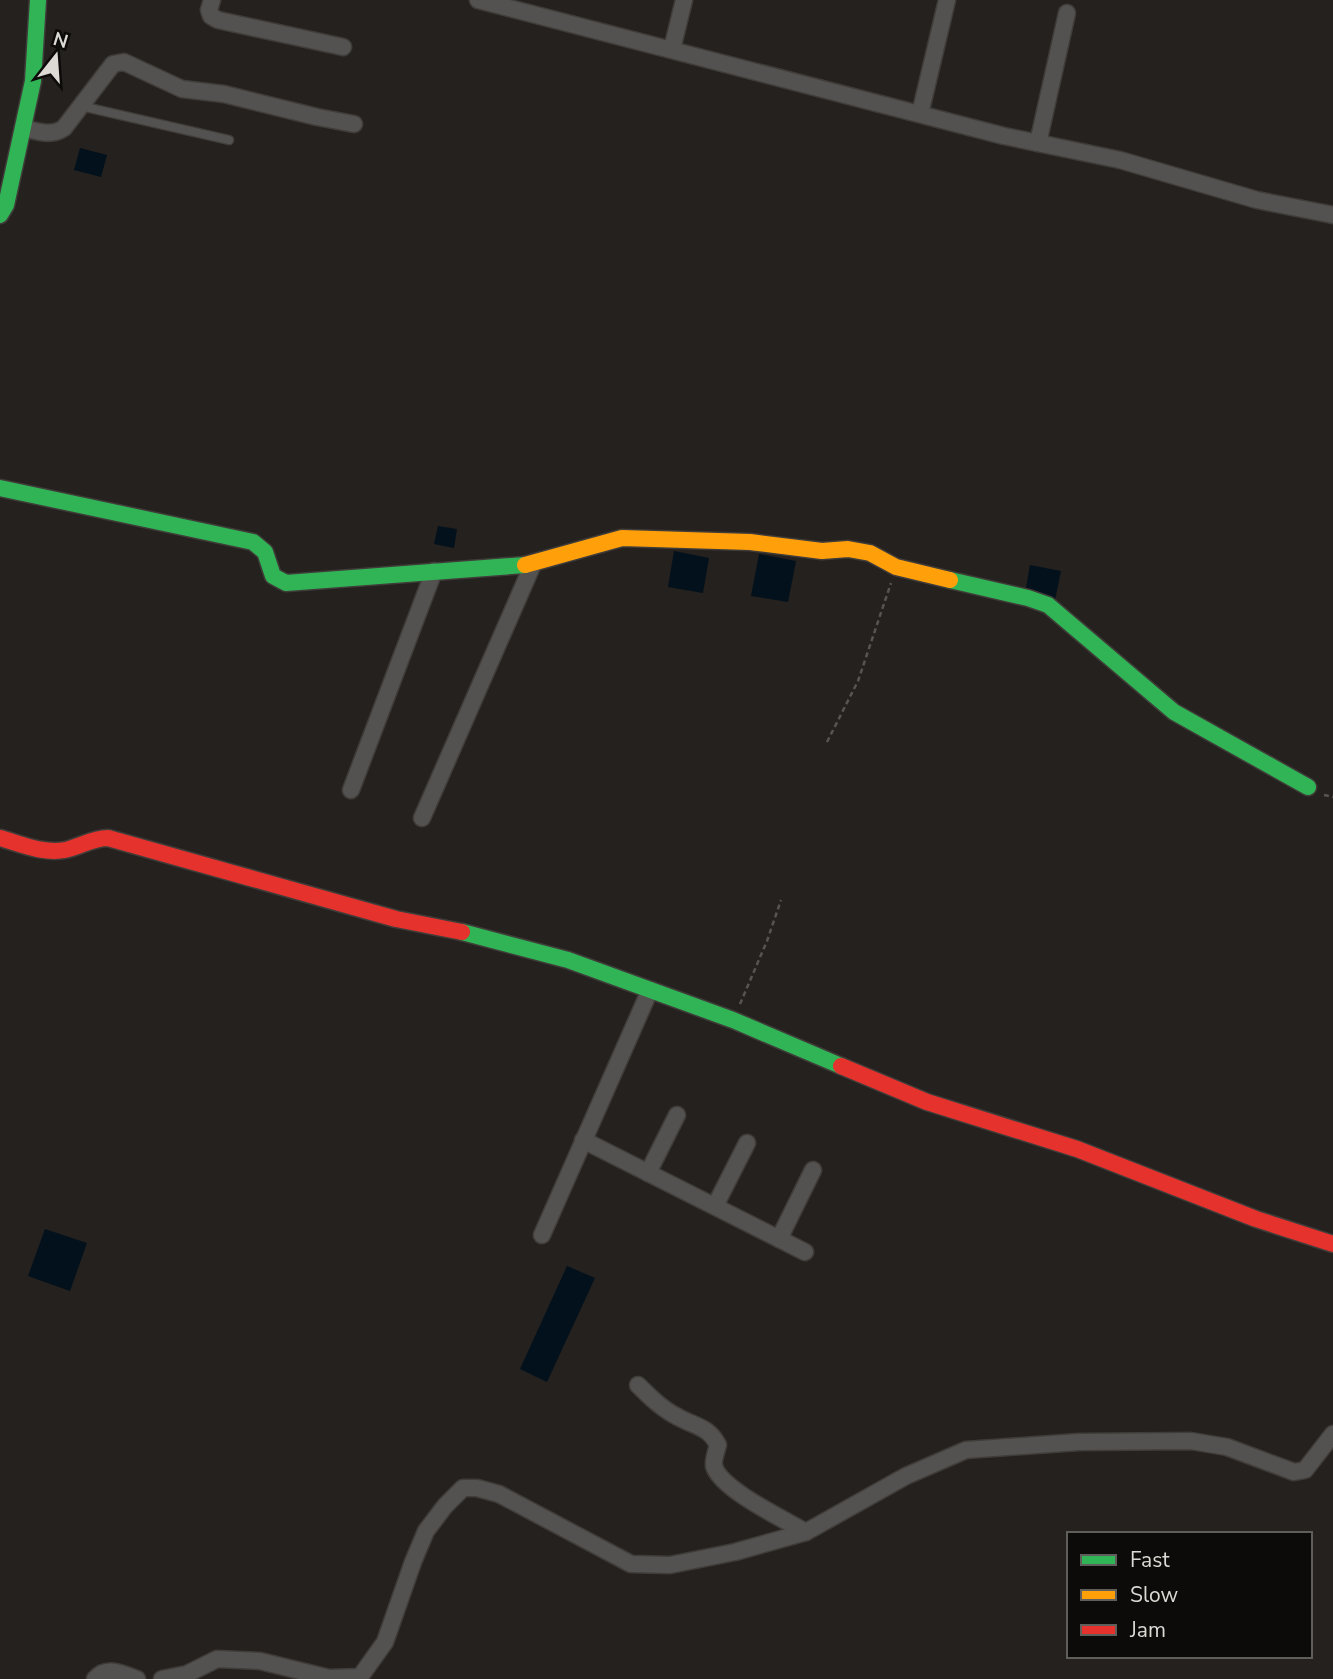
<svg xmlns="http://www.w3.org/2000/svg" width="1333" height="1679" font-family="'Nunito Sans',sans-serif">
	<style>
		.water { fill: #03111c }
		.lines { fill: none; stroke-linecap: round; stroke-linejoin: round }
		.lane-casing { stroke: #3f3c39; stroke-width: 11 }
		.street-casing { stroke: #3f3c39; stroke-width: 19 }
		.fast-casing { stroke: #3f3c39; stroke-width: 19 }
		.slow-casing { stroke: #3f3c39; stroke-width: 19 }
		.jam-casing { stroke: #3f3c39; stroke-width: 19 }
		.path { stroke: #575553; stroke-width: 2.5; stroke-dasharray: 5 3.5; stroke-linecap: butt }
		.lane { stroke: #545250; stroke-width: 8 }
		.street { stroke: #545250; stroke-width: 16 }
		.fast { stroke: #30b455; stroke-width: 16 }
		.slow { stroke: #ff9f0a; stroke-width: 16 }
		.jam { stroke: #e5322d; stroke-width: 16 }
	</style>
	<rect width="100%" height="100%" fill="#24211e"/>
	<!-- water -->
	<g class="water">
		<path d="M80 148 107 155 101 177 74 170Z"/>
		<path d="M438 526 457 529 454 548 434 544Z"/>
		<path d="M674 551 709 558 703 593 668 587Z"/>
		<path d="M759 554 796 561 788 602 751 596Z"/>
		<path d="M1030 565 1061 571 1055 600 1025 593Z"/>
		<path d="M45 1229 87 1243 70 1291 28 1276Z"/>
		<path d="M567 1266 595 1278 547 1382 520 1369Z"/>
	</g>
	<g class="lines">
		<defs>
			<path id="lane" d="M81 106 229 140"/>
			<g id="street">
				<path d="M212 0 209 10 211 16 218 20 343 47"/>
				<path d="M478 0 1004 136 1120 160 1257 200 1333 215"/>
				<path d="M672 49 684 0"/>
				<path d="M920 114 947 0"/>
				<path d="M23 128C37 131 51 137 64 128L113 64 124 62 182 89 224 94 317 117 354 124"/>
				<path d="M1038 143 1067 13"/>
				<path d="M351 790 434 571"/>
				<path d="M422 818 533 564"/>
				<path d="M583 1140 805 1252"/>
				<path d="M648 1173 677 1115"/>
				<path d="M715 1206 747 1143"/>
				<path d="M542 1235 650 990"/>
				<path d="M779 1239 813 1170"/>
				<path d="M638 1385C650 1397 662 1409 678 1417 696 1427 708 1426 718 1445 716 1452 713 1460 714 1466 720 1489 785 1520 806 1532"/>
				<path d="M95 1679C107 1665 122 1674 137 1679"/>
				<path d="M162 1679 187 1674 217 1659 260 1661 329 1678 360 1677 385 1642 413 1562 426 1531 445 1506 463 1488H477L499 1494 631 1564 670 1565 735 1552 806 1532 906 1476 966 1450 1079 1442 1191 1441 1227 1447 1294 1472 1305 1470 1333 1434"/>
			</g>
			<g id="fast">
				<path d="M0 215 6 205 33 81 38 0"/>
				<path d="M0 488 253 542 265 552 273 576 286 583 525 565"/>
				<path d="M950 580 1028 598 1048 605 1174 712 1308 787"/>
				<path d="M462 932 568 960 733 1020 841 1066"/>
			</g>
			<path id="slow" d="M525 565 622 538 750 542 822 551 848 549 870 553 896 567 950 580"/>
			<g id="jam">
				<path d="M0 838C21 844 43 854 65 850 80 847 92 838 108 838L396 919 462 932"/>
				<path d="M841 1066 927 1102 1077 1149 1256 1219 1333 1244"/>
			</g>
		</defs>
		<!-- lane casing -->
		<use href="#lane" class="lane-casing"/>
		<!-- street casing -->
		<use href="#street" class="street-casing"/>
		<!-- fast casing -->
		<use href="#fast" class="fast-casing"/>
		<!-- slow casing -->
		<use href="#slow" class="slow-casing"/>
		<!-- jam casing -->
		<use href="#jam" class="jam-casing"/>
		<!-- path -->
		<g class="path">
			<path d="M827 742 858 681 891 583"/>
			<path d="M1324 795 1333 797"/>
			<path d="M740 1004 767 941 781 900"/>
		</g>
		<!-- lane -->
		<use href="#lane" class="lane"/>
		<!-- street -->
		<use href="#street" class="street"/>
		<!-- fast -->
		<use href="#fast" class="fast"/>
		<!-- slow -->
		<use href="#slow" class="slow"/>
		<!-- jam -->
		<use href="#jam" class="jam"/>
	</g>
	<!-- legend -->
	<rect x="1067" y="1532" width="245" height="126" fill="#0d0b09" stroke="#605e5b" stroke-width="2"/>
	<rect x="1081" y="1555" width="35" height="10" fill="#30b455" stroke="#605e5b" stroke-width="2"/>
	<text x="1130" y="1567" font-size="21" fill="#dddad6">Fast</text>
	<rect x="1081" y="1590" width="35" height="10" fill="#ff9f0a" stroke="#605e5b" stroke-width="2"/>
	<text x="1130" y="1602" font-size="21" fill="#dddad6">Slow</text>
	<rect x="1081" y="1625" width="35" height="10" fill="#e5322d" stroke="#605e5b" stroke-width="2"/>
	<text x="1130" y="1637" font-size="21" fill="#dddad6">Jam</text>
	<!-- north arrow -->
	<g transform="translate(56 56) rotate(17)" stroke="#0d0b09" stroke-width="5" paint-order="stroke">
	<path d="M0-5L12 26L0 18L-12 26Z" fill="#dddad6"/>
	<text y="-10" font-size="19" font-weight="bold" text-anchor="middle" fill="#dddad6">N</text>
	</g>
</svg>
